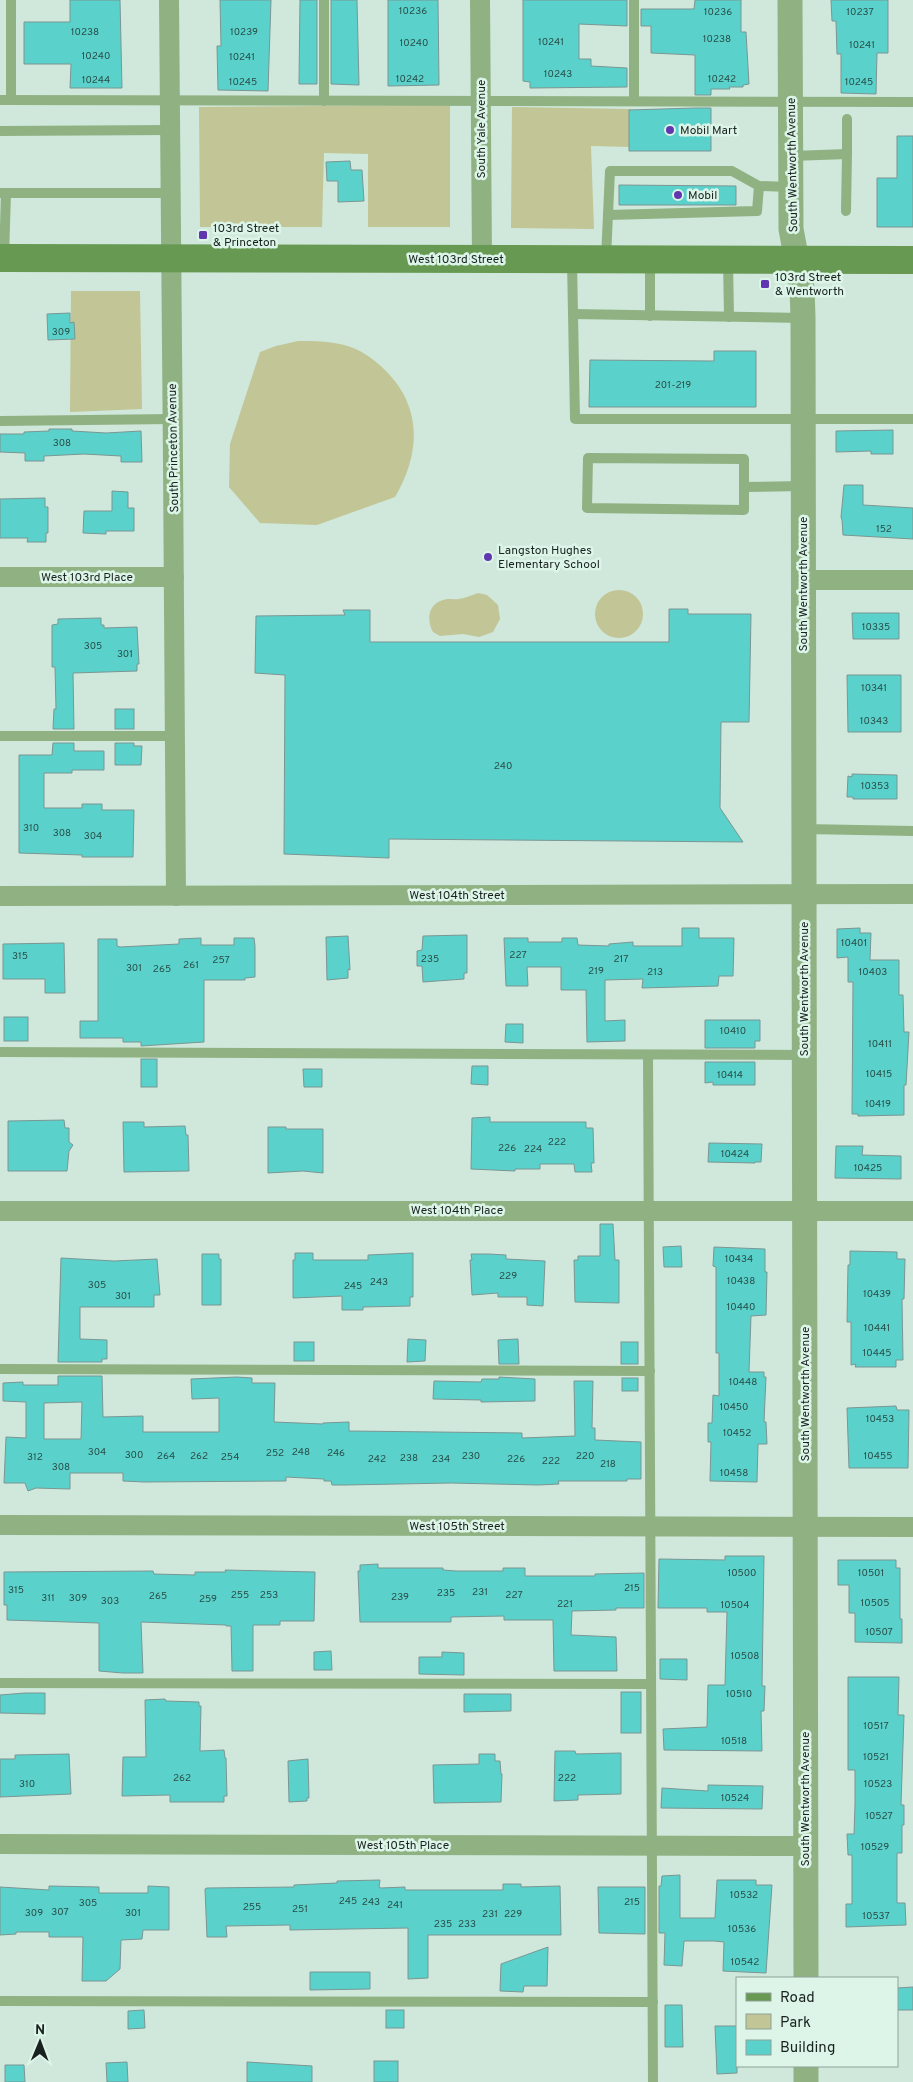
<svg xmlns="http://www.w3.org/2000/svg" width="913" height="2082" font-family="Overpass,sans-serif">
	<style>
		.green { fill: #c2c595 }
		.building { fill: #5ad2cb; stroke: #7a9693; fill-rule: evenodd }
		.lines { fill: none; stroke-linecap: round; stroke-linejoin: round }
		.service { stroke: #90b283; stroke-width: 10 }
		.minor { stroke: #90b283; stroke-width: 20 }
		.tertiary { stroke: #90b283; stroke-width: 25 }
		.secondary { stroke: #679952; stroke-width: 28 }
		.poi-dot { fill: #6137af; stroke: #dcf5e8; stroke-width: 2 }
		.labels { text-anchor: middle; stroke-width: 5; stroke-linejoin: round; paint-order: stroke }
		.number-label { font-size: 10px; fill: #294e49 }
		.street-label { font-size: 12px; fill: #19221e; stroke: #dcf5e8 }
		.poi-label { font-size: 12px; fill: #19221e; stroke: #dcf5e8; text-anchor: start }
	</style>
	<rect width="100%" height="100%" fill="#cfe8db"/>
	<!-- green -->
	<g class="green">
		<path d="M450 105V227H368V154L324 153 322 227H200L199 107Z"/>
		<path d="M512 107 631 109 630 147 591 146 594 229 511 228Z"/>
		<path d="M71 291H140L142 409 70 412Z"/>
		<path d="M298 341C313 341 329 341 344 345 360 349 374 359 386 371 423 408 420 455 395 497L317 525 260 523 229 487 230 444 260 352 276 346Z"/>
		<circle cx="619" cy="614" r="24"/>
		<path d="M478 593 487 595 498 605 500 619 493 632 479 637 463 634 440 636 433 632C427 620 427 605 443 600 448 598 453 600 459 599 465 598 472 595 478 593Z"/>
	</g>
	<!-- building -->
	<g class="building">
		<path d="M70 0H120L122 88H70L71 64H24V22H70Z"/>
		<path d="M220 0H271L268 91 218 90 217 46H221Z"/>
		<path d="M300 0H317V84H299Z"/>
		<path d="M331 0H357L359 85 331 84Z"/>
		<path d="M388 0H438L439 85 388 86Z"/>
		<path d="M523 0H627V26L579 24V59H591V66L627 68V87L530 88V82L523 81Z"/>
		<path d="M695 0H741V32H746L749 84 743 85V87H729L730 89H711V95H695V55L651 53V26H641V9H694Z"/>
		<path d="M831 0H888V53H877L876 94 841 93V54H837L836 21H832Z"/>
		<path d="M695 108H711V151H629V110Z"/>
		<path d="M897 136H913V227H877V178H897Z"/>
		<path d="M350 161 351 170H362L364 201 338 202V181H327L326 162Z"/>
		<path d="M619 185 736 186V205H619Z"/>
		<path d="M70 313V323L74 322 75 339 48 340 47 314Z"/>
		<path d="M714 351H756V407H589L590 360 714 361Z"/>
		<path d="M49 429H72V431L106 433 141 431 142 462H121V456L84 454 44 456V461H25V453L0 452V434H24V432L49 431Z"/>
		<path d="M893 430V454H871V451L836 452V431Z"/>
		<path d="M844 485H863V505L913 508V539L843 535 842 520 841 517Z"/>
		<path d="M112 491 128 492V508H134V531H106V534L83 533 84 511H112Z"/>
		<path d="M45 498V507H48V533H46V542H27L28 538H0V499Z"/>
		<path d="M669 609H688V614H751L749 722H721L720 808 743 842 389 839V858L284 854 285 675 255 673 256 616 345 615 343 610H370V642H669Z"/>
		<path d="M852 613H899V639H853Z"/>
		<path d="M101 618V625H104V628L137 627 139 664H137V671L73 673 74 729H53L54 709H56L55 667H52V625L58 624V619Z"/>
		<path d="M847 675H901V732H848Z"/>
		<rect x="115" y="709" width="19" height="20"/>
		<path d="M53 743H74V751H104V770H72V773H44V808H82V804H102V810H134L133 857H82V855L19 853V755H52Z"/>
		<path d="M115 743H134V746H142L141 765H115Z"/>
		<path d="M852 774 897 775V799H853V797H847L848 776 852 777Z"/>
		<path d="M682 928H699V938H734L733 976H719L718 986 642 988 643 979 605 980V1021L625 1020V1041L587 1042 586 990H561V967H527L528 986H506L504 938H528V942H562V938H577L578 945 609 946V944L633 942V946H682Z"/>
		<path d="M860 928V933H871L870 960H899V995H903L904 1032H909L906 1085H904V1115L858 1116V1114H852L853 982H848V957L837 958V929Z"/>
		<path d="M467 935V973H464V979L423 982 422 966H417V951L422 950 423 936Z"/>
		<path d="M348 936 350 970 348 969V978L327 980 326 937Z"/>
		<path d="M201 938V945H234V938H254L255 946V977L245 978V980H204V1042L141 1046V1042H123V1038H80V1021H98V939H117V946L120 947 179 944V939Z"/>
		<path d="M64 943 65 993H45V979H3V944Z"/>
		<rect x="4" y="1017" width="24" height="24"/>
		<path d="M705 1020H760V1041H755V1048H705Z"/>
		<path d="M506 1024H523V1043L505 1042Z"/>
		<rect x="141" y="1059" width="16" height="28"/>
		<path d="M705 1062H755V1085H713V1082L705 1083Z"/>
		<path d="M472 1066H488V1085L471 1084Z"/>
		<path d="M303 1069H322V1087H304Z"/>
		<path d="M490 1117V1122H586V1128H593L594 1163H591L592 1172H575L574 1164H540V1169H515V1171L471 1169 472 1118Z"/>
		<path d="M64 1120 65 1128H69V1142L73 1145 69 1151 67 1171H8V1121Z"/>
		<path d="M123 1122H144V1127L185 1126 186 1135H188L189 1171 124 1172Z"/>
		<path d="M268 1127H286V1129H323V1173L303 1171 268 1173Z"/>
		<path d="M709 1143 762 1144 761 1162H755V1163L708 1162Z"/>
		<path d="M836 1146H863L862 1155 901 1156V1179L835 1178Z"/>
		<path d="M600 1224H613L615 1260H619V1303L575 1302 574 1260H578V1256H600Z"/>
		<path d="M681 1246 682 1267H664L663 1247Z"/>
		<path d="M714 1247 765 1249V1272H767L766 1315 751 1316 749 1372H764V1377H766L764 1422H766L767 1444H758L757 1482 710 1481 711 1442H708V1423H712L713 1395 719 1396V1353H716V1267L713 1266Z"/>
		<path d="M850 1251 897 1252V1259H905L904 1299H902L903 1360H896V1367H855L856 1364 851 1365V1322H847L848 1265H850Z"/>
		<path d="M295 1253H313V1260H368V1255L413 1253V1297H410V1306L363 1307V1310H342V1296L293 1298V1260H295Z"/>
		<path d="M202 1254H219V1259H221V1305H202Z"/>
		<path d="M471 1254H489L506 1255V1259L545 1261 543 1306 527 1305V1297H498V1293L472 1295 470 1260H472Z"/>
		<path d="M61 1258 114 1261 157 1259 160 1295H154V1307H80V1339L107 1340V1359H102V1362H58Z"/>
		<path d="M408 1339 426 1340 425 1361 407 1362Z"/>
		<path d="M518 1339 519 1364H499L498 1340Z"/>
		<rect x="294" y="1342" width="20" height="19"/>
		<rect x="621" y="1342" width="17" height="22"/>
		<path d="M58 1376H102L103 1417 143 1416V1432H219V1398L192 1399 191 1379 237 1377 252 1378V1383H275L274 1422 323 1424V1423L349 1422V1431L522 1433V1438L575 1436 574 1381H593L592 1428H595V1440L641 1442V1479H627V1481H558L559 1484 538 1485 451 1483 345 1485H332L331 1481H324V1479L286 1477V1481L144 1482 123 1481V1473H70V1489L36 1488 28 1491 25 1483H4L6 1437 26 1438V1402L3 1401V1383L23 1382V1385H58ZM82 1402 81 1439H44V1403Z"/>
		<path d="M499 1377 535 1379V1401L481 1402V1400L433 1399 434 1381 481 1382 482 1379H499Z"/>
		<rect x="622" y="1378" width="16" height="13"/>
		<path d="M896 1406 897 1410H909L908 1468H849L847 1408Z"/>
		<path d="M725 1556H764L762 1686H765L764 1711H761L762 1751 664 1750 663 1729 707 1727 708 1685H725L727 1612H707V1608H658L659 1559 725 1560Z"/>
		<path d="M838 1560H896V1568H900V1619H902V1643L855 1642V1613H849V1585H838Z"/>
		<path d="M378 1564V1568H443V1570L456 1571H503V1568H525V1576H595V1574L644 1573V1608H616V1610L572 1611 571 1635 616 1637 617 1671H554L553 1620H504V1616L451 1617V1622H360L358 1571H360V1565Z"/>
		<path d="M225 1570 315 1572 314 1621H280V1625H253V1671H232L231 1626H226V1625L141 1622 143 1673H123L99 1671V1623L7 1620V1605H4V1572L153 1571 154 1574 195 1575V1572H226Z"/>
		<path d="M331 1651 332 1670H314V1652Z"/>
		<path d="M442 1652 464 1653V1675L419 1674V1657H442Z"/>
		<path d="M660 1659H687V1680L660 1679Z"/>
		<path d="M848 1677H899L898 1715H904L901 1805H904V1825H902V1853H897V1903H905L906 1925 846 1927V1904H852V1855H848L847 1834H854L855 1804V1770H848Z"/>
		<rect x="621" y="1692" width="20" height="41"/>
		<path d="M25 1693H45V1714L0 1713V1695Z"/>
		<path d="M464 1694H511V1711L464 1712Z"/>
		<path d="M165 1699 166 1701 199 1702V1706H201L200 1751 224 1750 225 1758H226L227 1796H224V1802H170V1795L122 1796 123 1757H146L145 1700Z"/>
		<path d="M555 1751H575L576 1754 621 1753V1794L578 1795V1800L554 1801Z"/>
		<path d="M69 1754 71 1794 0 1797V1759H15V1755Z"/>
		<path d="M479 1754H495V1761H500L501 1774H502L501 1802 434 1803 433 1765 479 1764Z"/>
		<path d="M308 1759 309 1798H307V1801L289 1802 288 1761Z"/>
		<path d="M708 1785 763 1786 762 1809 661 1808 662 1788 708 1791Z"/>
		<path d="M680 1875V1918H715L717 1880H756V1885H772L766 1973 723 1971 724 1942 714 1941H684L682 1966 664 1965 665 1933H659V1886H661L662 1876Z"/>
		<path d="M380 1880 379 1887 381 1888 405 1887V1890H503V1884H521V1887L560 1886 561 1935H428V1978L408 1979V1928L290 1930V1925L226 1926 227 1937H207L205 1889 207 1888 294 1887V1885L337 1883V1881Z"/>
		<path d="M49 1886 99 1887V1893H148V1886L169 1887V1930H143L142 1939 121 1940 120 1969 106 1981H82L83 1937H49V1932H16V1934L0 1935V1887L49 1890Z"/>
		<path d="M598 1887H645V1934L599 1933Z"/>
		<path d="M548 1947 547 1986H524L523 1992 500 1991 501 1964Z"/>
		<path d="M310 1972H370V1989L310 1990Z"/>
		<path d="M913 1987V2010H897V1988Z"/>
		<path d="M665 2005H682L683 2047H665Z"/>
		<path d="M144 2010 145 2028 128 2029V2011Z"/>
		<rect x="386" y="2010" width="18" height="18"/>
		<path d="M715 2026H737V2073L717 2074Z"/>
		<rect x="374" y="2061" width="24" height="21"/>
		<path d="M127 2062 128 2082H107L106 2063Z"/>
		<path d="M247 2062 312 2066V2082H247Z"/>
		<path d="M5 2065H24L25 2082H5Z"/>
	</g>
	<g class="lines">
		<!-- service -->
		<g class="service">
			<path d="M11 0V100"/>
			<path d="M324 0V101"/>
			<path d="M634 0V101"/>
			<path d="M0 100 913 102"/>
			<path d="M0 131 169 130"/>
			<path d="M847 154V119"/>
			<path d="M792 156 847 154 846 211"/>
			<path d="M1 193H6L4 258"/>
			<path d="M6 193H169"/>
			<path d="M608 215 757 211 759 186"/>
			<path d="M606 258 610 171H732L759 186 791 187"/>
			<path d="M728 260 729 317"/>
			<path d="M572 261 575 419H913"/>
			<path d="M573 314 803 318"/>
			<path d="M650 316V260"/>
			<path d="M0 421 173 419"/>
			<path d="M588 458 744 459V510L587 508Z"/>
			<path d="M744 487 803 486"/>
			<path d="M0 736H175"/>
			<path d="M804 829 913 831"/>
			<path d="M0 1052 804 1055"/>
			<path d="M648 1055 653 2082"/>
			<path d="M0 1369 650 1371"/>
			<path d="M0 1683 651 1684"/>
			<path d="M0 2001 653 2002"/>
		</g>
		<!-- minor -->
		<g class="minor">
			<path d="M169 0C170 299 176 597 176 896"/>
			<path d="M480 0 482 259"/>
			<path d="M0 577H174"/>
			<path d="M803 580H913"/>
			<path d="M0 896 913 894"/>
			<path d="M0 1211H913"/>
			<path d="M0 1525 913 1527"/>
			<path d="M0 1844 805 1846"/>
		</g>
		<!-- tertiary -->
		<g class="tertiary">
			<path d="M790 0 791 229 802 288 803 318 806 1978"/>
			<path d="M806 2066V2082"/>
		</g>
		<!-- secondary -->
		<path class="secondary" d="M0 258 913 260"/>
	</g>
	<!-- markers -->
	<g class="poi-dot">
		<circle cx="670" cy="130" r="5"/>
		<circle cx="678" cy="195" r="5"/>
		<rect x="198" y="230" width="10" height="10" rx="2.5"/>
		<rect x="760" y="279" width="10" height="10" rx="2.5"/>
		<circle cx="488" cy="557" r="5"/>
	</g>
	<g class="labels">
		<!-- number labels -->
		<g class="number-label">
			<text x="413" y="14">10236</text>
			<text x="718" y="15">10236</text>
			<text x="860" y="15">10237</text>
			<text x="85" y="35">10238</text>
			<text x="244" y="35">10239</text>
			<text x="717" y="42">10238</text>
			<text x="551" y="45">10241</text>
			<text x="414" y="46">10240</text>
			<text x="862" y="48">10241</text>
			<text x="96" y="59">10240</text>
			<text x="242" y="60">10241</text>
			<text x="558" y="77">10243</text>
			<text x="410" y="82">10242</text>
			<text x="722" y="82">10242</text>
			<text x="96" y="83">10244</text>
			<text x="243" y="85">10245</text>
			<text x="859" y="85">10245</text>
			<text x="61" y="335">309</text>
			<text x="673" y="388">201-219</text>
			<text x="62" y="446">308</text>
			<text x="884" y="532">152</text>
			<text x="876" y="630">10335</text>
			<text x="93" y="649">305</text>
			<text x="125" y="657">301</text>
			<text x="874" y="691">10341</text>
			<text x="874" y="724">10343</text>
			<text x="503" y="769">240</text>
			<text x="875" y="789">10353</text>
			<text x="31" y="831">310</text>
			<text x="62" y="836">308</text>
			<text x="93" y="839">304</text>
			<text x="854" y="946">10401</text>
			<text x="518" y="958">227</text>
			<text x="20" y="959">315</text>
			<text x="430" y="962">235</text>
			<text x="621" y="962">217</text>
			<text x="221" y="963">257</text>
			<text x="191" y="968">261</text>
			<text x="134" y="971">301</text>
			<text x="162" y="972">265</text>
			<text x="596" y="974">219</text>
			<text x="655" y="975">213</text>
			<text x="873" y="975">10403</text>
			<text x="733" y="1034">10410</text>
			<text x="880" y="1047">10411</text>
			<text x="879" y="1077">10415</text>
			<text x="730" y="1078">10414</text>
			<text x="878" y="1107">10419</text>
			<text x="557" y="1145">222</text>
			<text x="507" y="1151">226</text>
			<text x="533" y="1152">224</text>
			<text x="735" y="1157">10424</text>
			<text x="868" y="1171">10425</text>
			<text x="739" y="1262">10434</text>
			<text x="508" y="1279">229</text>
			<text x="741" y="1284">10438</text>
			<text x="379" y="1285">243</text>
			<text x="97" y="1288">305</text>
			<text x="353" y="1289">245</text>
			<text x="877" y="1297">10439</text>
			<text x="123" y="1299">301</text>
			<text x="741" y="1310">10440</text>
			<text x="877" y="1331">10441</text>
			<text x="877" y="1356">10445</text>
			<text x="743" y="1385">10448</text>
			<text x="734" y="1410">10450</text>
			<text x="880" y="1422">10453</text>
			<text x="737" y="1436">10452</text>
			<text x="97" y="1455">304</text>
			<text x="301" y="1455">248</text>
			<text x="275" y="1456">252</text>
			<text x="336" y="1456">246</text>
			<text x="134" y="1458">300</text>
			<text x="166" y="1459">264</text>
			<text x="199" y="1459">262</text>
			<text x="471" y="1459">230</text>
			<text x="585" y="1459">220</text>
			<text x="878" y="1459">10455</text>
			<text x="35" y="1460">312</text>
			<text x="230" y="1460">254</text>
			<text x="409" y="1461">238</text>
			<text x="377" y="1462">242</text>
			<text x="441" y="1462">234</text>
			<text x="516" y="1462">226</text>
			<text x="551" y="1464">222</text>
			<text x="608" y="1467">218</text>
			<text x="61" y="1470">308</text>
			<text x="734" y="1476">10458</text>
			<text x="742" y="1576">10500</text>
			<text x="871" y="1576">10501</text>
			<text x="632" y="1591">215</text>
			<text x="16" y="1593">315</text>
			<text x="480" y="1595">231</text>
			<text x="446" y="1596">235</text>
			<text x="240" y="1598">255</text>
			<text x="269" y="1598">253</text>
			<text x="514" y="1598">227</text>
			<text x="158" y="1599">265</text>
			<text x="400" y="1600">239</text>
			<text x="48" y="1601">311</text>
			<text x="78" y="1601">309</text>
			<text x="208" y="1602">259</text>
			<text x="110" y="1604">303</text>
			<text x="875" y="1606">10505</text>
			<text x="565" y="1607">221</text>
			<text x="735" y="1608">10504</text>
			<text x="879" y="1635">10507</text>
			<text x="745" y="1659">10508</text>
			<text x="739" y="1697">10510</text>
			<text x="876" y="1729">10517</text>
			<text x="734" y="1744">10518</text>
			<text x="876" y="1760">10521</text>
			<text x="182" y="1781">262</text>
			<text x="567" y="1781">222</text>
			<text x="27" y="1787">310</text>
			<text x="878" y="1787">10523</text>
			<text x="735" y="1801">10524</text>
			<text x="879" y="1819">10527</text>
			<text x="875" y="1850">10529</text>
			<text x="744" y="1898">10532</text>
			<text x="348" y="1904">245</text>
			<text x="371" y="1905">243</text>
			<text x="632" y="1905">215</text>
			<text x="88" y="1906">305</text>
			<text x="395" y="1908">241</text>
			<text x="252" y="1910">255</text>
			<text x="300" y="1912">251</text>
			<text x="60" y="1915">307</text>
			<text x="34" y="1916">309</text>
			<text x="133" y="1916">301</text>
			<text x="490" y="1917">231</text>
			<text x="513" y="1917">229</text>
			<text x="876" y="1919">10537</text>
			<text x="443" y="1927">235</text>
			<text x="467" y="1927">233</text>
			<text x="742" y="1932">10536</text>
			<text x="745" y="1965">10542</text>
		</g>
		<!-- street labels -->
		<g class="street-label">
			<text transform="translate(481 129) rotate(-90)" y="4">South Yale Avenue</text>
			<text transform="translate(792 165) rotate(-91)" y="4">South Wentworth Avenue</text>
			<text x="456" y="263">West 103rd Street</text>
			<text transform="translate(173 448) rotate(-91)" y="4">South Princeton Avenue</text>
			<text x="87" y="581">West 103rd Place</text>
			<text transform="translate(803 584) rotate(-90)" y="4">South Wentworth Avenue</text>
			<text x="457" y="899">West 104th Street</text>
			<text transform="translate(804 989) rotate(-90)" y="4">South Wentworth Avenue</text>
			<text x="457" y="1214">West 104th Place</text>
			<text transform="translate(805 1394) rotate(-90)" y="4">South Wentworth Avenue</text>
			<text x="457" y="1530">West 105th Street</text>
			<text transform="translate(805 1799) rotate(-90)" y="4">South Wentworth Avenue</text>
			<text x="403" y="1849">West 105th Place</text>
		</g>
		<!-- poi labels -->
		<g class="poi-label">
			<text x="680" y="134">Mobil Mart</text>
			<text x="688" y="199">Mobil</text>
			<text x="213" y="232">103rd Street<tspan x="213" dy="14">&amp; Princeton</tspan></text>
			<text x="775" y="281">103rd Street<tspan x="775" dy="14">&amp; Wentworth</tspan></text>
			<text x="498" y="554">Langston Hughes<tspan x="498" dy="14">Elementary School</tspan></text>
		</g>
	</g>
	<!-- legend -->
	<rect x="736" y="1977" width="162" height="90" fill="#dcf5e8" stroke="#8ea197"/>
	<rect x="746" y="1993" width="25" height="8" fill="#679952" stroke="#8ea197"/>
	<text x="780" y="2002" font-size="15" fill="#19221e">Road</text>
	<rect x="746" y="2014" width="25" height="15" fill="#c2c595" stroke="#8ea197"/>
	<text x="780" y="2027" font-size="15" fill="#19221e">Park</text>
	<rect x="746" y="2040" width="25" height="15" fill="#5ad2cb" stroke="#8ea197"/>
	<text x="780" y="2052" font-size="15" fill="#19221e">Building</text>
	<!-- north arrow -->
	<g transform="translate(40 2042) rotate(1)" stroke="#dcf5e8" stroke-width="4" paint-order="stroke">
	<path d="M0-4L9 19L0 12L-9 19Z" fill="#19221e"/>
	<text y="-8" font-size="14" font-weight="bold" text-anchor="middle" fill="#19221e">N</text>
	</g>
</svg>
